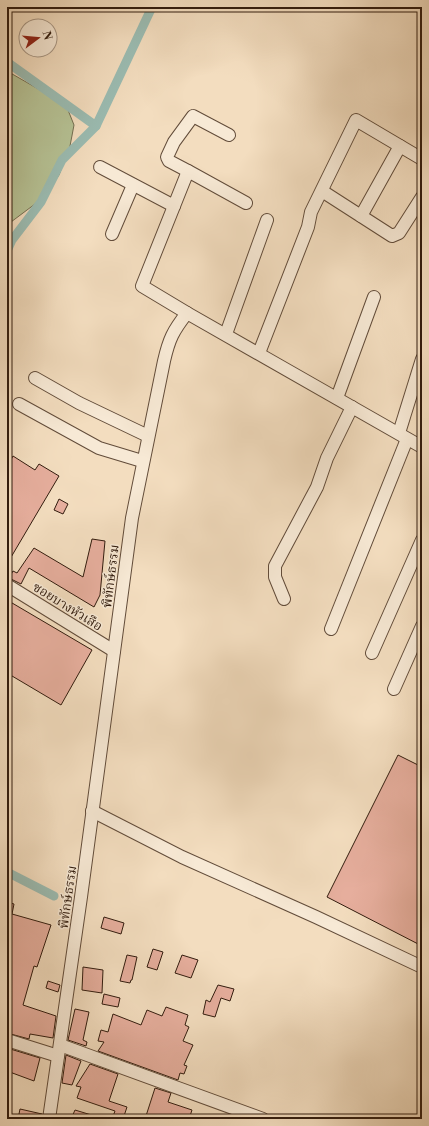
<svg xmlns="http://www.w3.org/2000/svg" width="429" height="1126" font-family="'Libre Bodoni','Noto Serif Thai',serif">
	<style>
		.green { fill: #b6c295; stroke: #746f52 }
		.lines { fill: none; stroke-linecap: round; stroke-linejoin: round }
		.canal { stroke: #9bbcb2; stroke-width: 9 }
		.building { fill: #e6ae9d; stroke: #321c0e }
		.minor-casing { stroke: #624c3a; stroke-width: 14 }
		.minor { stroke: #f7e9d5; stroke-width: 12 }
		.labels { text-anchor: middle; stroke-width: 3; stroke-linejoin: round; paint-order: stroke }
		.street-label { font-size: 13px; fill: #321c0e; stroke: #f7e9d5 }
	</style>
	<rect width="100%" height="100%" fill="#f3ddbf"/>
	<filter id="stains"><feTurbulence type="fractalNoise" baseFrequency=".005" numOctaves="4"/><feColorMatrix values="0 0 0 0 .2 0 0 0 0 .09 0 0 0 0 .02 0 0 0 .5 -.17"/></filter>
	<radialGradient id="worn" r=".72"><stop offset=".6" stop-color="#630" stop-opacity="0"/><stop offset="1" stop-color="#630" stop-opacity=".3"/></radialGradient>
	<!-- green -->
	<path class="green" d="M7 71 66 105 74 125 70 146 59 175 43 198 7 225Z"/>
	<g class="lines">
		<!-- canal -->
		<g class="canal">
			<path d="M7 62 96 126"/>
			<path d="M7 251 12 240 41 202 62 160 96 126 152 7"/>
			<path d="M7 872 54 896"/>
		</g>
	</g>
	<!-- building -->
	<g class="building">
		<path d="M13 456 35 470 39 464 59 476 7 564V467Z"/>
		<path d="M59 499 68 504 63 514 54 510Z"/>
		<path d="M92 539 105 541 100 595 94 607 29 568 21 584 9 578 13 571 17 573 34 548 83 577Z"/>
		<path d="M7 600 92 650 61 705 7 673Z"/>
		<path d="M398 755 422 767V946L327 897Z"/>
		<path d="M7 902 14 904 12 914 51 925 37 967 34 966 23 1005 56 1016 53 1038 30 1034 29 1039 7 1033Z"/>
		<path d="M104 917 124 923 121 934 101 928Z"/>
		<path d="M153 949 163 952 157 970 147 967Z"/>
		<path d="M127 955 137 957 132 980H131L130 983 120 981Z"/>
		<path d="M182 955 198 960 191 978 175 973Z"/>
		<path d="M83 967 103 970 102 993 82 990Z"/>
		<path d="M48 981 60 985 58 992 46 988Z"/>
		<path d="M218 985 234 989 230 1001 221 998 215 1017 203 1014 206 1000 210 1002Z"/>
		<path d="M104 994 120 998 118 1007 102 1004Z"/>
		<path d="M166 1007 188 1015 185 1025 189 1027 183 1041 193 1045 184 1065 187 1066 184 1074 180 1073 178 1080 98 1051 104 1042 98 1041 101 1030 108 1032 113 1014 141 1025 147 1010 162 1016Z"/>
		<path d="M75 1009 89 1012 83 1040 87 1042 86 1046 68 1040Z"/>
		<path d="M7 1048 40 1058 34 1081 7 1071Z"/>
		<path d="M66 1055 81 1061 72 1085 62 1083Z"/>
		<path d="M90 1064 118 1074 109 1101 127 1107 123 1119H112L115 1111 77 1098 81 1087 76 1086Z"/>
		<path d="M155 1088 171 1093 168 1102 192 1110 189 1119H145Z"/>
		<path d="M20 1109 42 1114V1119H18Z"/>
		<path d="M75 1110 98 1117V1119H71Z"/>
	</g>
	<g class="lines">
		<defs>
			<g id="minor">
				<path d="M100 167 174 206"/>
				<path d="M188 171 169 161 167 157 174 142 193 116 229 135"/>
				<path d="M322 191 392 236 399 233 422 197"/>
				<path d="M361 216 400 146"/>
				<path d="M112 234 133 185"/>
				<path d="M187 313 142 286 188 171 246 203"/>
				<path d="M226 334 267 220"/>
				<path d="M259 353 308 227 311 212 356 120 422 159"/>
				<path d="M35 378 79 403 148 436"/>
				<path d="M337 398 374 297"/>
				<path d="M19 404 99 448 142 461"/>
				<path d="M399 433 422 359"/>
				<path d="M7 585 114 651"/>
				<path d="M284 599 275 577V566L317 487 327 458 352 407"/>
				<path d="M331 629 407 439"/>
				<path d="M372 653 422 540"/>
				<path d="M394 689 422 626"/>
				<path d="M92 811 182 857 316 917 422 967"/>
				<path d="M7 1040 58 1056"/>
				<path d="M60 1045 263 1119"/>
				<path d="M49 1119 81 897 132 518 164 361C169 339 173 331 187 313L422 447"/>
			</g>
		</defs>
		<!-- minor casing -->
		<use href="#minor" class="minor-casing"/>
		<!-- minor -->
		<use href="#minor" class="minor"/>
	</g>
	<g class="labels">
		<!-- street labels -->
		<g class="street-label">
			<text transform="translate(110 576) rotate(-83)" y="5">พิทักษ์ธรรม</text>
			<text transform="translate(68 606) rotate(32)" y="5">ซอยบางหัวเสือ</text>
			<text transform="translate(67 897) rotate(-82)" y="5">พิทักษ์ธรรม</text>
		</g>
	</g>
	<!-- margin -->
	<rect width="429" height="1126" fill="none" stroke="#f3ddbf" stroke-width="24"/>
	<rect x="8" y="8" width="413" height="1110" fill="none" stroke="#321c0e" stroke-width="2"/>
	<rect x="12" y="12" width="405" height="1102" fill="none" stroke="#321c0e"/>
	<!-- north arrow -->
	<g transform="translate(38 38) rotate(74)"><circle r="19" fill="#f7e9d5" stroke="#a89785"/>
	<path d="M0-3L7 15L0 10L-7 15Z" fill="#8f2418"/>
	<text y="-6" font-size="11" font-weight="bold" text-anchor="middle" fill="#321c0e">N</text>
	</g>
	<rect width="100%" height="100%" filter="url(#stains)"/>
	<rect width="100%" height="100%" fill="url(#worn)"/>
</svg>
